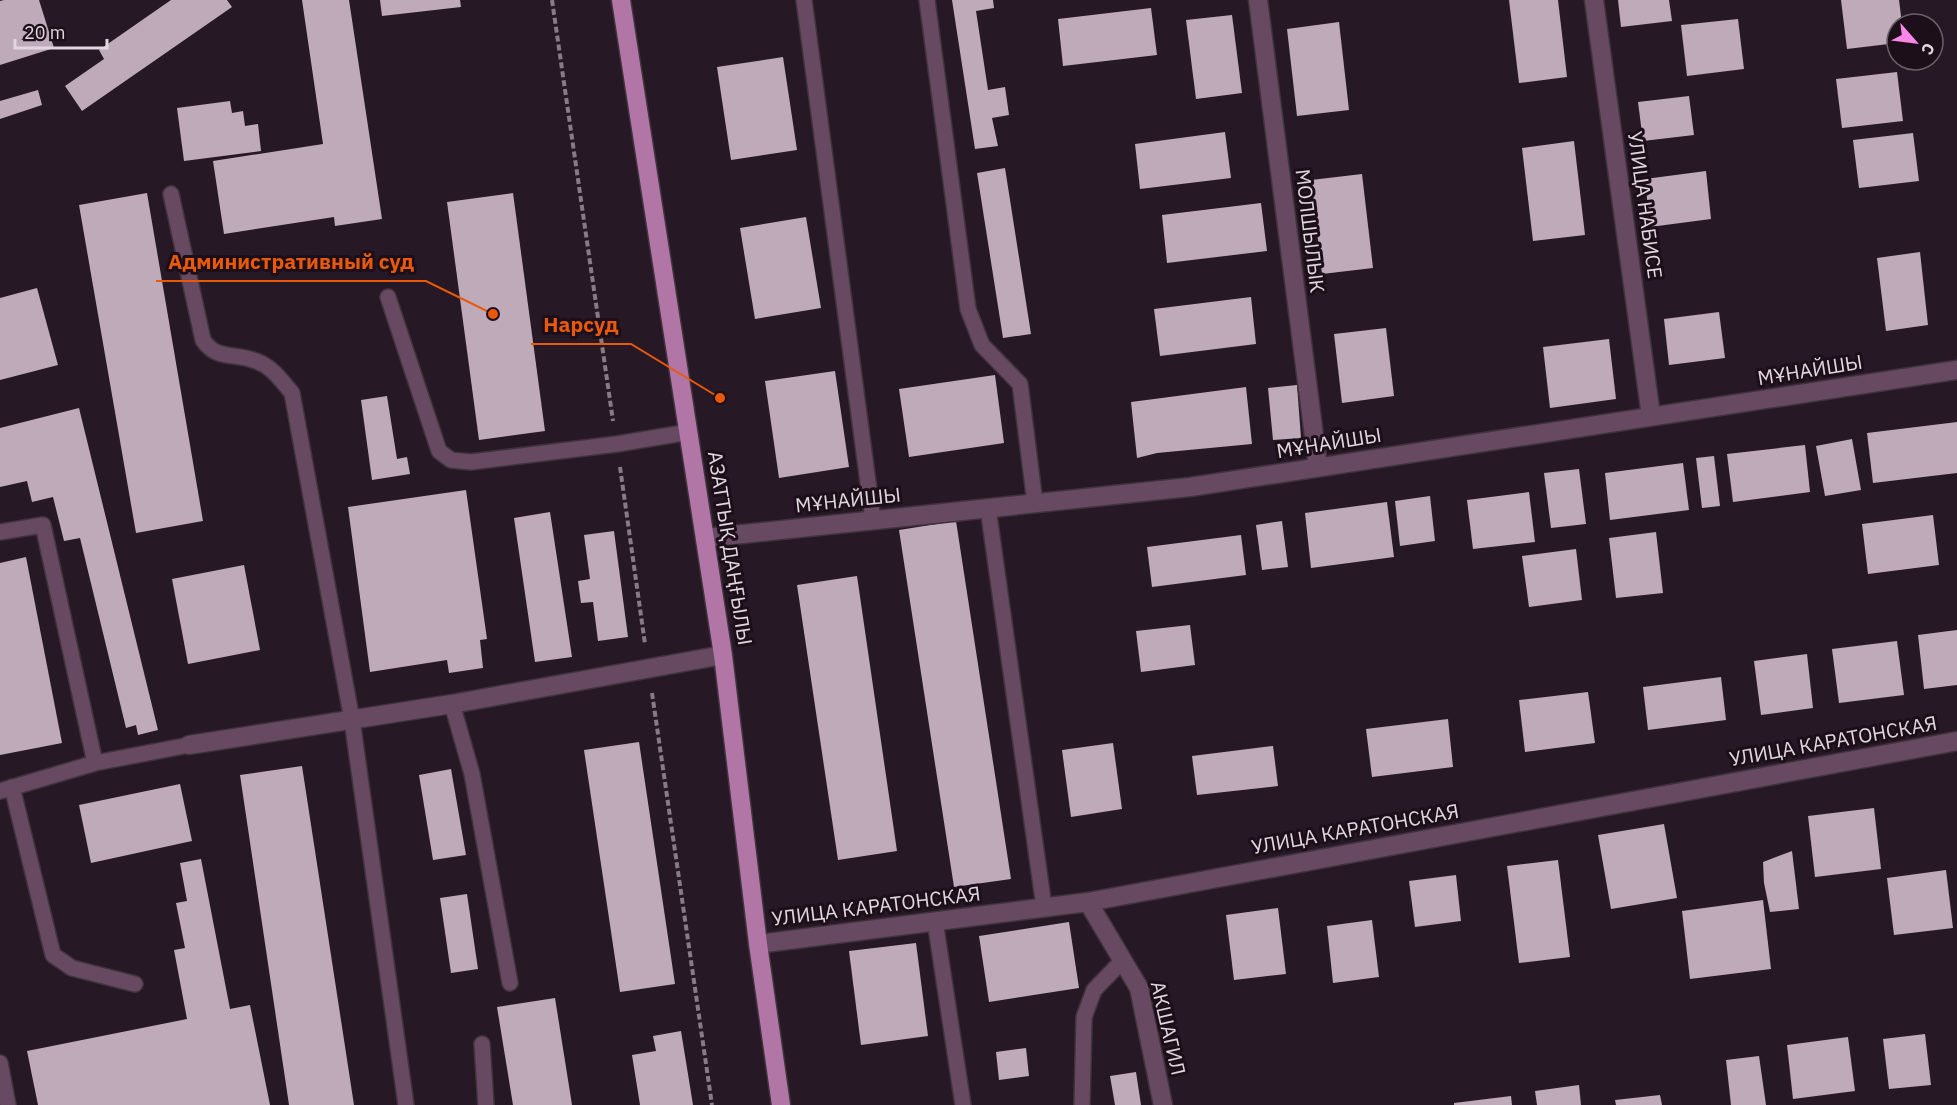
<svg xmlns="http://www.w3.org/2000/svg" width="1957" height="1105" font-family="'IBM Plex Sans',sans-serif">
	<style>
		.building { fill: #bfaaba }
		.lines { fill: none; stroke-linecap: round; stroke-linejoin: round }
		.lane-casing { stroke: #40333e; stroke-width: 18 }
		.street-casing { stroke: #40333e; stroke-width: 21 }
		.primary-casing { stroke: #40333e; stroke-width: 21 }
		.path { stroke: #877b85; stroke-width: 4; stroke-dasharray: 6 3; stroke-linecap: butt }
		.lane { stroke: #674a61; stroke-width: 15 }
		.street { stroke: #674a61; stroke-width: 18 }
		.primary { stroke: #b175a6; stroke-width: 18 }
		.labels { text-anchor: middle; stroke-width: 6; stroke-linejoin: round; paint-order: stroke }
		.street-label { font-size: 20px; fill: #e1d7df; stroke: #1d0f1a }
		.leader { fill: none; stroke: #e8590c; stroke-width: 2 }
		.callout-dot { fill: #e8590c; stroke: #1d0f1a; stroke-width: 2 }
		.callout-label { font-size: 21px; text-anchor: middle; font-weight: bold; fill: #e8590c; stroke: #1d0f1a; stroke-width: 6; stroke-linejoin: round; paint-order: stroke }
	</style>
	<rect width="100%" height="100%" fill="#261824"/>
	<!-- building -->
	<g class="building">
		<path d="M4 0H39L54 48 0 65V1Z"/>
		<path d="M171 0H227L232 7 82 111 65 86 104 59 99 50Z"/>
		<path d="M302 0H349L382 219 335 226 334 217 224 234 213 161 323 144Z"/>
		<path d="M380 0H460L461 7 382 16Z"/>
		<path d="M952 0H993L994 8 976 11 988 90 1005 87 1009 115 992 118 998 146 975 149Z"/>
		<path d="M1509 0H1558L1567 77 1519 83Z"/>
		<path d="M1618 0H1669L1672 21 1621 27Z"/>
		<path d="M1841 0H1899L1902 24H1897V43L1847 49Z"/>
		<path d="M1151 8 1157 55 1063 66 1058 19Z"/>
		<path d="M1232 15 1242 93 1196 99 1186 20Z"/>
		<path d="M1738 19 1744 69 1687 76 1681 25Z"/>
		<path d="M1339 22 1349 110 1297 116 1287 29Z"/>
		<path d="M783 57 797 150 731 160 717 67Z"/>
		<path d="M1897 72 1903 121 1842 128 1836 79Z"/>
		<path d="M38 90 42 105 0 119V101Z"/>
		<path d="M1689 96 1694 135 1643 141 1638 102Z"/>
		<path d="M230 101 232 113 243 111 245 126 258 124 261 151 184 161 177 108Z"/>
		<path d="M1225 132 1231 178 1140 189 1135 144Z"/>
		<path d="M1913 133 1919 181 1859 188 1853 140Z"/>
		<path d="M1574 141 1585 235 1533 241 1522 148Z"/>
		<path d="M1005 168 1031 334 1003 338 977 173Z"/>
		<path d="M1706 171 1711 219 1650 227 1645 179Z"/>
		<path d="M1362 174 1373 268 1322 274 1311 180Z"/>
		<path d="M147 193 203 521 136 533 79 205Z"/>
		<path d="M513 193 545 431 479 440 447 202Z"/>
		<path d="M1261 203 1267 251 1167 263 1162 215Z"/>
		<path d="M806 217 821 308 755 319 740 228Z"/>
		<path d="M1920 252 1928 325 1886 331 1877 258Z"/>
		<path d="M37 288 58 365 0 380V298Z"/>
		<path d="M1251 297 1256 344 1160 356 1154 309Z"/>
		<path d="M1719 312 1725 358 1669 365 1664 319Z"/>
		<path d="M1386 328 1394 396 1342 403 1334 334Z"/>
		<path d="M1609 339 1616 399 1550 408 1543 347Z"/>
		<path d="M835 371 849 467 779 478 765 381Z"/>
		<path d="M995 375 1004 443 909 457 899 389Z"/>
		<path d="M1297 385 1301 438 1273 440 1268 388Z"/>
		<path d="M1246 387 1252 444 1157 453 1137 458 1131 402Z"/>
		<path d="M387 396 397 459 407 457 410 474 372 480 361 400Z"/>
		<path d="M79 408 158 730 138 735 136 725 126 728 80 538 64 541 53 497 32 502 27 481 0 487V428Z"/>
		<path d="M1957 422V473L1873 483 1867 433Z"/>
		<path d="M1852 439 1861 490 1825 496 1816 446Z"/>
		<path d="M1805 445 1810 492 1733 502 1727 454Z"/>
		<path d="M1714 456 1720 506 1702 508 1696 458Z"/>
		<path d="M1683 463 1689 510 1610 520 1605 473Z"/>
		<path d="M1579 469 1586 524 1551 528 1544 473Z"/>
		<path d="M466 490 487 639 480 640 483 668 449 673 447 660 370 672 348 507Z"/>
		<path d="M1529 492 1535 542 1473 549 1467 500Z"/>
		<path d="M1430 496 1435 541 1400 546 1395 501Z"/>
		<path d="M1387 502 1394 557 1311 568 1305 513Z"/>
		<path d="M550 512 572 657 535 662 514 518Z"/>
		<path d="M1933 515 1939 565 1868 574 1862 524Z"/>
		<path d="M956 521 1011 879 954 887 899 530Z"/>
		<path d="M1282 521 1288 567 1262 570 1256 525Z"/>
		<path d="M614 531 628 637 598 641 593 602 581 603 578 581 590 579 584 535Z"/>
		<path d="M1656 532 1663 593 1616 598 1609 538Z"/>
		<path d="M1241 535 1246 575 1152 587 1147 547Z"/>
		<path d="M1576 549 1582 600 1529 607 1522 556Z"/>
		<path d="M26 557 62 743 0 755V563Z"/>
		<path d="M244 565 260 650 188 664 172 579Z"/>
		<path d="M857 576 897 851 838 860 797 585Z"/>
		<path d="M1190 625 1195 665 1141 672 1136 631Z"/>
		<path d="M1957 630V685L1924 689 1918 635Z"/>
		<path d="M1897 641 1904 695 1839 703 1832 649Z"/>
		<path d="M1807 654 1813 708 1761 715 1754 661Z"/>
		<path d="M1721 677 1726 720 1648 730 1643 687Z"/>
		<path d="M1588 692 1595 743 1525 752 1519 700Z"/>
		<path d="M1448 719 1453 767 1372 777 1366 729Z"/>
		<path d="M639 742 675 984 620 992 584 750Z"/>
		<path d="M1113 743 1122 809 1071 817 1062 750Z"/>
		<path d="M1273 746 1278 786 1197 795 1192 756Z"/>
		<path d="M302 766 354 1105H289L240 775Z"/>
		<path d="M451 769 466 855 433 860 419 775Z"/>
		<path d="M180 784 192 841 91 863 79 805Z"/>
		<path d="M1874 808 1881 869 1815 877 1808 816Z"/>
		<path d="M1664 824 1677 898 1611 909 1598 835Z"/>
		<path d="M1792 851 1799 909 1770 912 1764 883 1763 862Z"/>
		<path d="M201 859 230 1009 250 1005 270 1105H38L27 1051 187 1019 174 950 185 948 176 903 187 901 180 863Z"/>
		<path d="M1558 860 1570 957 1519 963 1507 866Z"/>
		<path d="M1946 870 1953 928 1894 935 1887 878Z"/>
		<path d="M1456 875 1461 921 1415 927 1409 881Z"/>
		<path d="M467 894 478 969 451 973 440 898Z"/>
		<path d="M1763 900 1771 969 1690 979 1682 911Z"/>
		<path d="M1278 908 1286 974 1234 980 1226 915Z"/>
		<path d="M1372 920 1379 977 1333 983 1327 926Z"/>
		<path d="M1069 922 1079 988 989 1002 979 936Z"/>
		<path d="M916 943 928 1036 861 1045 849 951Z"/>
		<path d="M555 998 572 1105H513L497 1007Z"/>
		<path d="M681 1031 693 1105H640L632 1055 656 1051 653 1036Z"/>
		<path d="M1925 1034 1931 1085 1889 1089 1883 1039Z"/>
		<path d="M1848 1037 1855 1091 1793 1099 1787 1045Z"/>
		<path d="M1026 1048 1029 1076 999 1080 996 1052Z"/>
		<path d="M1759 1056 1766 1105H1731L1726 1060Z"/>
		<path d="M1136 1072 1141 1105H1115L1110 1076Z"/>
		<path d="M1579 1085 1581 1105H1537L1535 1091Z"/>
		<path d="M1660 1095 1662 1105H1616L1615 1100Z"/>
		<path d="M1511 1096 1512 1105H1454V1103Z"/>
	</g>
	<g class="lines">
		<defs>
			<g id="lane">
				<path d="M804 0 873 520"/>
				<path d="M927 0 968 309 982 345 1020 384 1035 503"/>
				<path d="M171 194 203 340C216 360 233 353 253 360 271 365 280 379 292 393L352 720 406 1105"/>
				<path d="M388 297 439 451 451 460 471 462 617 444 689 432"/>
				<path d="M988 508 1044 907"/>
				<path d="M0 532 43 525 95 763"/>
				<path d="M452 704 472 774 510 983"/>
				<path d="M12 787 53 955 72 968 135 984"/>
				<path d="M0 791 95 763 189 745"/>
				<path d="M935 921 963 1105"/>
				<path d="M482 1044 486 1105"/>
				<path d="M0 1063 8 1105"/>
				<path d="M1082 1105 1084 1017 1094 990 1123 960"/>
			</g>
			<g id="street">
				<path d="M1258 0 1318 467"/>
				<path d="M1594 0 1651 416"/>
				<path d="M705 538 1190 487 1957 370"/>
				<path d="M189 745 452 704 723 655"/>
				<path d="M1088 902 1139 988 1163 1105"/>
				<path d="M758 944 1088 902 1957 741"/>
			</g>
			<path id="primary" d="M621 0 723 655 758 944 781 1105"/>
		</defs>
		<!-- lane casing -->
		<use href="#lane" class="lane-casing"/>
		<!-- street casing -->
		<use href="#street" class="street-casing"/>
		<!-- primary casing -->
		<use href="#primary" class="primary-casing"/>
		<!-- path -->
		<g class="path">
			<path d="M552 0 613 421"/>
			<path d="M620 467 645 644"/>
			<path d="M652 693 712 1105"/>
		</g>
		<!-- lane -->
		<use href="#lane" class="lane"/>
		<!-- street -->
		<use href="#street" class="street"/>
		<!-- primary -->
		<use href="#primary" class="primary"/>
	</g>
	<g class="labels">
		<!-- street labels -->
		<g class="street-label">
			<text transform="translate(1645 205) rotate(82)" y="7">УЛИЦА НАБИСЕ</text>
			<text transform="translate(1310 231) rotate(83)" y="7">МОЛШЫЛЫК</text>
			<text transform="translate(1810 370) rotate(-9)" y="7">МҰНАЙШЫ</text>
			<text transform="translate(1329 443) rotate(-9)" y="7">МҰНАЙШЫ</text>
			<text transform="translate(848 500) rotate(-6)" y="7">МҰНАЙШЫ</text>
			<text transform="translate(730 548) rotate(81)" y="7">АЗАТТЫҚ ДАҢҒЫЛЫ</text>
			<text transform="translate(1833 741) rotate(-10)" y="7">УЛИЦА КАРАТОНСКАЯ</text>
			<text transform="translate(1355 829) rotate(-10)" y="7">УЛИЦА КАРАТОНСКАЯ</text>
			<text transform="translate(876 906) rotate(-7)" y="7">УЛИЦА КАРАТОНСКАЯ</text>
			<text transform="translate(1168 1028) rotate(77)" y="7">АКШАГИЛ</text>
		</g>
	</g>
	<!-- callouts -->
	<path class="leader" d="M493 314L426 281H156M720 398L631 344H531"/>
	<g class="callout-dot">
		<circle cx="493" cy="314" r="6"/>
		<circle cx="720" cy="398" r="6"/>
	</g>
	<g class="callout-label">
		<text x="291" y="269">Административный суд</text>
		<text x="581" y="332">Нарсуд</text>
	</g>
	<!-- north arrow -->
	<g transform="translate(1915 42) rotate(118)"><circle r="28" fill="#1d0f1a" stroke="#6b5f69" stroke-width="1.5"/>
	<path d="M0-4.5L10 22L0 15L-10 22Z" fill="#fa87e7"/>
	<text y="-9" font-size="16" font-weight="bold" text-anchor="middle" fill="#e1d7df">С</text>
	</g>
	<!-- scale -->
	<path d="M15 39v9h92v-9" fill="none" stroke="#e1d7df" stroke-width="3"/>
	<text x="24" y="39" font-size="18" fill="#e1d7df" stroke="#1d0f1a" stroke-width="4.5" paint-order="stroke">20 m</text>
</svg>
